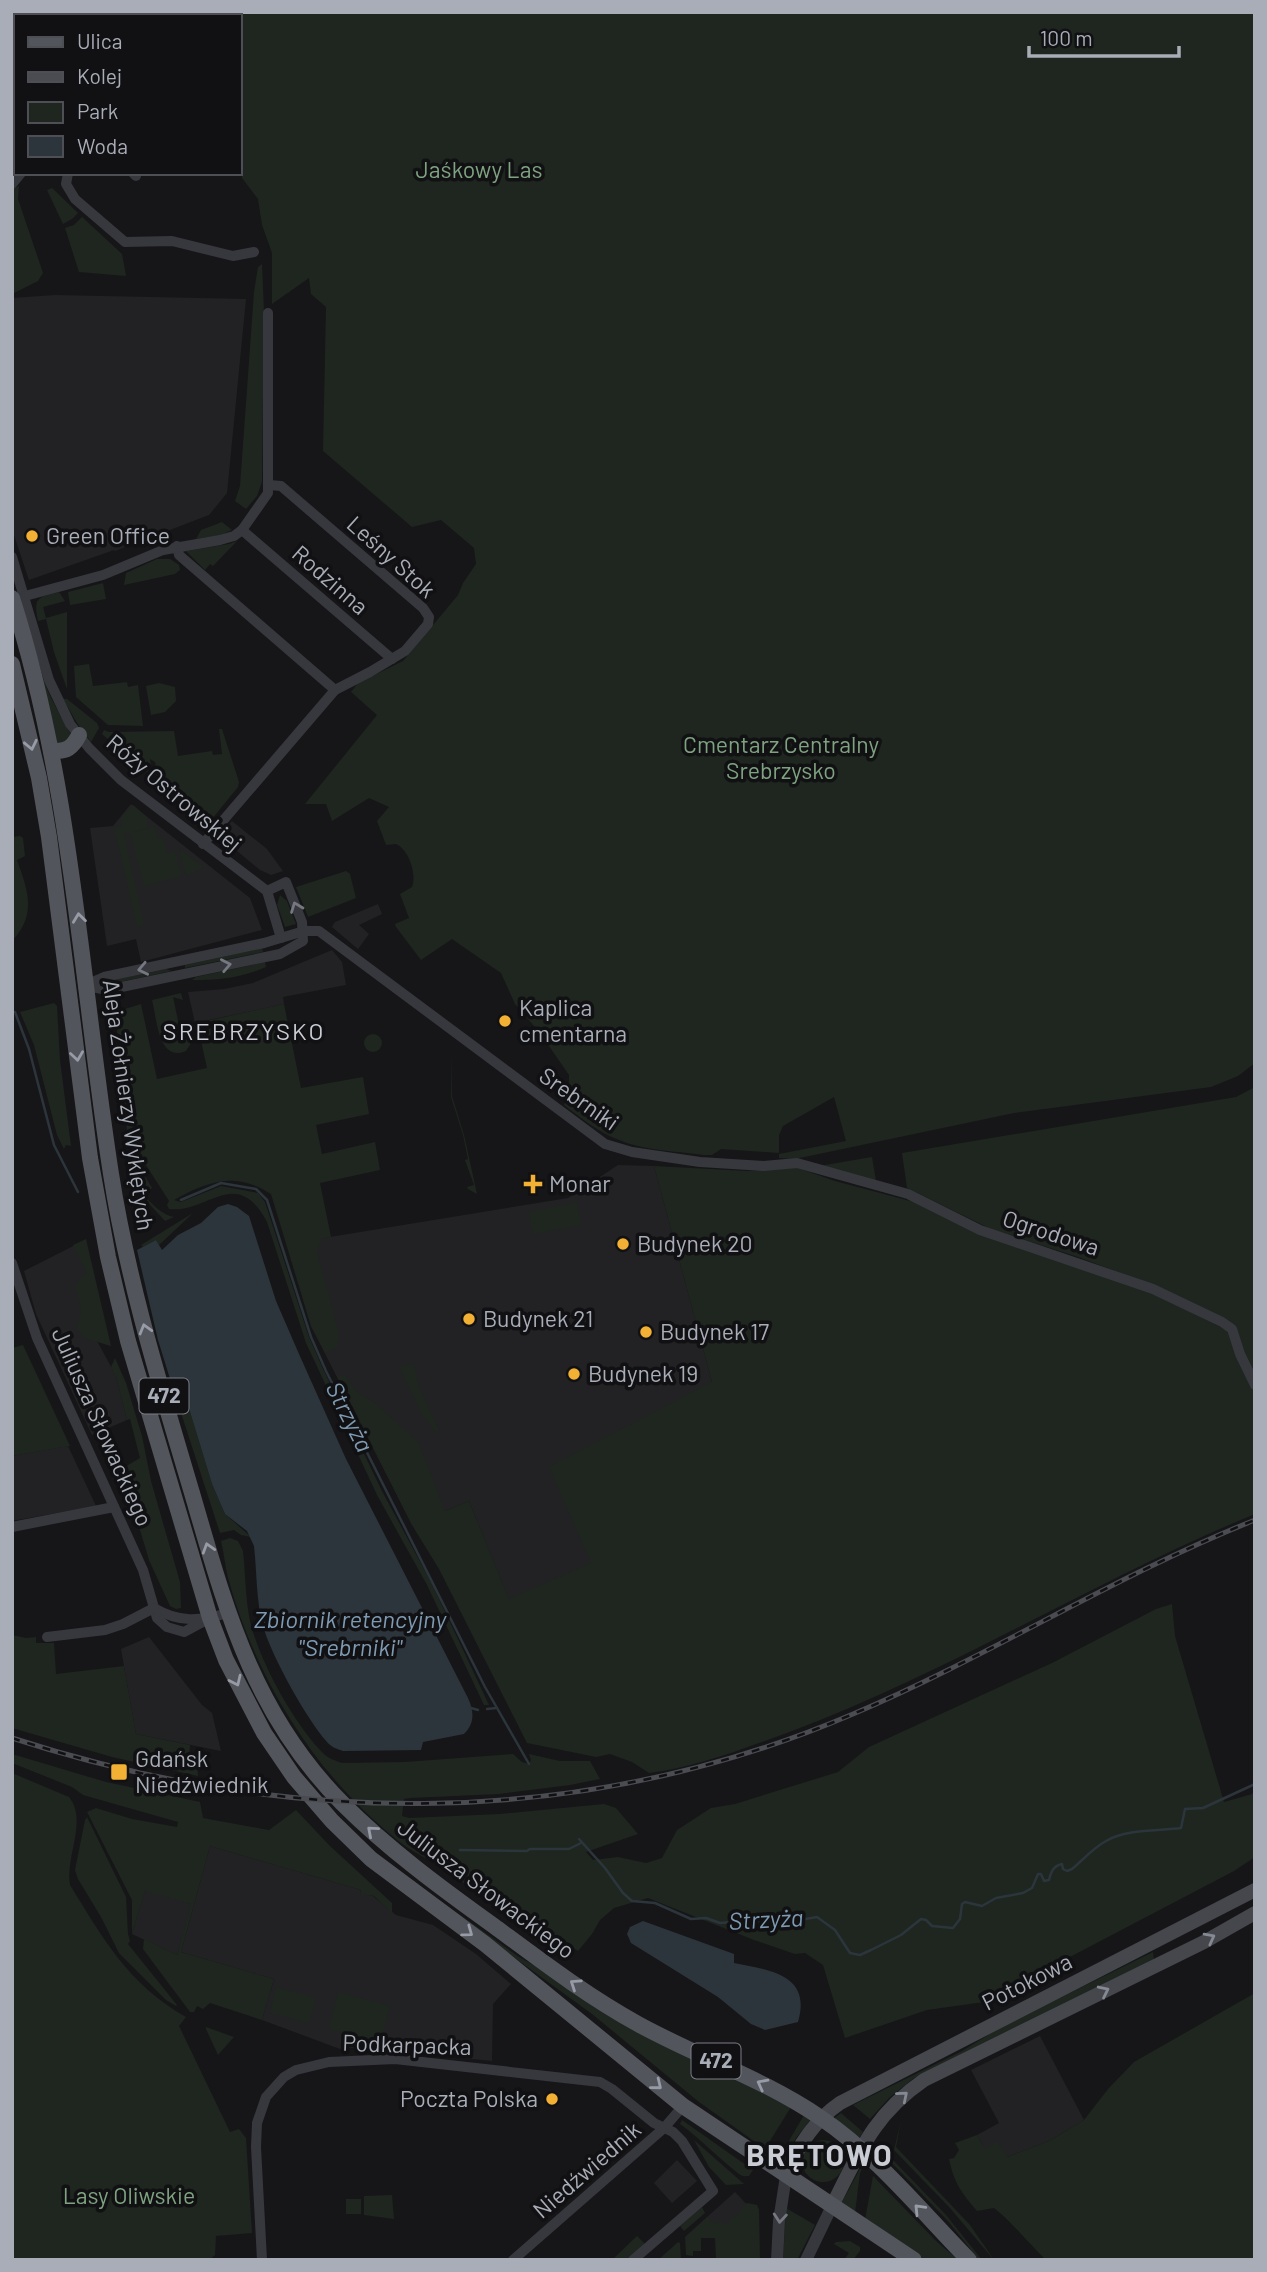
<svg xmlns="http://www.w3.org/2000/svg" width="1267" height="2272" font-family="Barlow,sans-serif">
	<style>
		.built { fill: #222225 }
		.green { fill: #1e261f }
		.water { fill: #2c353c }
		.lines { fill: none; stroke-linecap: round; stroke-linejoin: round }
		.stream { stroke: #2c353c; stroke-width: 2.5 }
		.minor { stroke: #37383d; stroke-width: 10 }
		.tertiary { stroke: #37383d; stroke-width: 12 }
		.secondary { stroke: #45474d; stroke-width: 14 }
		.primary { stroke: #53555c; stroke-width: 16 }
		.rail-casing { stroke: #4a4c52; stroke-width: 5 }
		.rail { stroke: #111113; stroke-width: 2.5; stroke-dasharray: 8; stroke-linecap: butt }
		.oneway { stroke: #979ba6 }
		.oneway2 { stroke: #757881 }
		.oneway3 { stroke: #858993 }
		.poi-dot { fill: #f2b134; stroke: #111113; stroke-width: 2.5 }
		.labels { text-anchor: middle; stroke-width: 7; stroke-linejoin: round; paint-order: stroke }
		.shield { fill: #111113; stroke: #7b7e86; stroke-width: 2 }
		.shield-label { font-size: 21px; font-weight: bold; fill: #a8adb8 }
		.park-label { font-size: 23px; fill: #7fa381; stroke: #111113 }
		.poi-label { font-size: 23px; fill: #a8adb8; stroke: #111113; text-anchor: start }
		.street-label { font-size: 23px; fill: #a8adb8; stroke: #111113 }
		.neighbourhood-label { font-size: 24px; letter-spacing: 2px; fill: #c9ccd4; stroke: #111113 }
		.water-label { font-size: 24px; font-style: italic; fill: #7f9bb3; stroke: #111113 }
		.district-label { font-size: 30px; font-weight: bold; letter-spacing: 2px; fill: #c9ccd4; stroke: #111113 }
	</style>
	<rect width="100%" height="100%" fill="#161618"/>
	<!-- built -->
	<g class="built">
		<path d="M12 42H16V98L12 101Z"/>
		<path d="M55 295 246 299 227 493 209 515 115 551 114 550 29 580 12 529V298Z"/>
		<path d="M131 804 250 898 262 930 141 962 136 939 107 946 90 828 113 826Z"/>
		<path d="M232 821 267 849 283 871 271 875 260 870 219 836Z"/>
		<path d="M378 904 382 914 359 925 369 934 358 949 332 927 335 922Z"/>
		<path d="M332 950 342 962 346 985 283 997 284 1004 195 1023 188 992 224 989 253 983Z"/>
		<path d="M618 1165 654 1166 712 1382 592 1563 509 1600 469 1501 412 1525 311 1326 287 1244 568 1198Z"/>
		<path d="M85 1240 89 1266V1326L116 1376 127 1420 92 1435 36 1314 24 1271Z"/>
		<path d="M68 1446 96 1506 12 1521V1456Z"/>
		<path d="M149 1637 202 1705 212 1713 221 1751 136 1734 121 1649Z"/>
		<path d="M210 1846 361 1890 360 1893 373 1896 396 1915 433 1925 476 1954 511 1984 493 2004 492 2061 415 2053V2047L397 2044 340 2049 262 2020 274 1979 181 1952Z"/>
		<path d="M145 1890 192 1904 177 1955 132 1934Z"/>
		<path d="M1040 2036 1084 2120 1049 2141 1007 2157 985 2150 977 2135 999 2123 971 2070Z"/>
		<path d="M677 2160 697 2181 672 2203 654 2183Z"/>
		<path d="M735 2192 753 2211 737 2225H710L706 2218Z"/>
	</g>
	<!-- green -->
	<g class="green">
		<rect x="92" y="12" width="65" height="4"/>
		<path d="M208 12H1255V1063L1238 1076 1211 1087 1014 1113 795 1159 779 1158V1154L846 1141 834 1097 783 1126 779 1135V1153L721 1149 712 1155H704C677 1151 645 1151 619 1140 598 1132 581 1118 564 1105L568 1092 572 1094 574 1091 569 1088V1075L540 1033 515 1004 501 973 452 939 421 960 396 927 395 924 409 918 400 894 412 887C417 874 409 850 396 844L386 845 377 821 389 807 369 798 332 821 326 804H305L377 715 351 692 358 683 403 661 458 595 463 583 476 564 474 548 441 520 412 527 323 451 326 307 311 294 309 278 272 304V253L262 225 258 199 242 178 240 156V16H182Z"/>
		<path d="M12 186 15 188 19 186 18 199 43 273 38 281 12 294Z"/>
		<path d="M52 188 78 213 72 219 63 224 47 190Z"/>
		<path d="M82 217 122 254 126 276 79 272 65 228 74 225Z"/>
		<path d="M262 264 264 312 262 482 257 496 246 509 235 501 240 486 254 292 258 267Z"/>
		<path d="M222 522 232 530 221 535 196 539 201 530Z"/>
		<path d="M237 541 213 566 210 564 205 570 186 551 229 544Z"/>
		<path d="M157 559H170L179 565 180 570 175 574 124 585 126 573Z"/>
		<path d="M103 583 106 599 70 605 68 592Z"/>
		<path d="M59 592 65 601 43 607 46 618 67 612V689L54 652 46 619 38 621C33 596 38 598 59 592Z"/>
		<path d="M89 664 93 686 127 682 128 687 138 685 143 726 108 725 76 697 74 666Z"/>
		<path d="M41 674 51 698 70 733 71 739 60 744 57 742Z"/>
		<path d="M159 683 175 687 176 701 165 712 151 715 146 686Z"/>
		<path d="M63 699H67L97 723 99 728 91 742 77 723Z"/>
		<path d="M219 729H222L239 782 238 787 211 820 207 819 156 780 157 771 155 762 150 759 152 772 149 774 102 734 104 730 109 732 174 731 178 756 212 751 213 755 222 754Z"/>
		<path d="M133 805 147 817 148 827 131 833 155 827 158 839 163 838 167 853 175 851 182 876 144 886 130 833 124 834 144 925 137 927 114 827 122 826V817Z"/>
		<path d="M20 836 23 838 25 856 17 860C28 891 37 914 12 941V837Z"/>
		<path d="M179 849 201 865 202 868 186 876Z"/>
		<path d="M346 871 350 874 356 898 308 917 296 887Z"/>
		<path d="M280 895 287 901 296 924 285 927 277 905Z"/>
		<path d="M262 948 263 952 185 968V965Z"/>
		<path d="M265 962 266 967C241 978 219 980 192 980L196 977Z"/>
		<path d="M166 969 172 971 110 984 109 981Z"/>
		<path d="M181 993 183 1000 173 997 180 1030 190 1034 191 1043 186 1051C158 1063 157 1018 152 1000Z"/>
		<path d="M54 1003 57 1006 60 1060 71 1146 66 1145 64 1149 57 1135 34 1045 20 1012Z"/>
		<path d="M141 1004 157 1079 207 1068 197 1023 284 1004 301 1088 363 1077 369 1114 316 1125 322 1154 375 1142 380 1170 320 1183 331 1237 321 1239 317 1252 339 1333 337 1348 325 1353 311 1326 271 1194C236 1171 208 1181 174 1200L181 1202 221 1186 258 1193 265 1202 309 1337 324 1371 382 1491 431 1582 489 1705H484L427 1585 377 1495 306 1343 267 1222C236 1164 208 1214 169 1209L167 1205 169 1201 128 1137 117 1057 119 1048 115 1012Z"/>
		<circle cx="373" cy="1043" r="9"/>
		<path d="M452 1052V1096L464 1135 477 1194 468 1189 467 1187 474 1185 465 1160 468 1159 463 1135 451 1097Z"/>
		<path d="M1255 1087V1380L1243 1354 1236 1327 1153 1285 1078 1257 991 1229 907 1188 902 1153 1236 1097Z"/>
		<path d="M133 1156 152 1188 143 1195C152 1203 161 1215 174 1217L165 1221 131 1184 135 1170Z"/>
		<path d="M872 1157 876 1181 819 1166Z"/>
		<path d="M654 1166 748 1171 795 1167 835 1181 914 1202 1157 1295 1228 1331 1255 1390V1514C1097 1579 952 1671 792 1731 749 1747 694 1768 649 1773L632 1762 610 1754 596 1757 527 1743 439 1569 412 1525 337 1376H346L355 1390 376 1404 418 1442 445 1511 469 1501 509 1599 591 1563 549 1467 712 1382Z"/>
		<path d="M577 1202 581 1225 533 1234 529 1212Z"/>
		<path d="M193 1213 159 1245 156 1240 143 1247 141 1245Z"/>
		<path d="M86 1239 111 1346 84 1338 77 1328C78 1322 81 1316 81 1310 81 1293 65 1287 87 1274L73 1245Z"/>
		<path d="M23 1345 70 1446 12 1456V1348Z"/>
		<path d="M115 1358 126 1383 142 1436 151 1481 180 1582 181 1608 176 1609 170 1606 149 1560 140 1530 128 1504 111 1475 140 1458 130 1419 127 1420 116 1377 111 1367Z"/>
		<path d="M414 1363 418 1384 439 1431 437 1433 423 1416 399 1367Z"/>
		<path d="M171 1382 180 1387 184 1392 212 1484 225 1514 251 1537 241 1535 234 1530 220 1533Z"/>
		<path d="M230 1538 238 1541 243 1551C246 1577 245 1607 253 1632 265 1670 293 1721 320 1750 326 1757 334 1761 343 1763L405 1762 513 1754 522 1762 529 1764 531 1760 529 1754 560 1761H590L600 1779 570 1785 499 1794 410 1798 404 1799 402 1816 409 1818 500 1814 604 1804 616 1808 638 1834 586 1852 593 1860 618 1857 646 1863 662 1858 677 1830 711 1808 735 1804 838 1772 869 1747 1052 1663 1156 1609 1172 1604 1175 1636 1224 1802 1252 1794 1255 1791V1857L1234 1871 984 2002 927 2010 845 2038 823 1965 805 1953 795 1954 754 1940 648 1898 614 1908 600 1920 592 1934 578 1951 543 1927 535 1917 524 1927C497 1907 470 1887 442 1868 427 1858 410 1851 396 1839 314 1773 256 1679 228 1578 225 1566 224 1553 221 1541Z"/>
		<path d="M12 1635 26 1638 36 1637V1643H54L56 1674 124 1666 136 1734 190 1745 189 1758 194 1759 197 1764 198 1776 112 1757 12 1728Z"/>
		<path d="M12 1754 106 1782 200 1802 203 1818 269 1830 296 1810 330 1846 392 1903V1913L374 1896 360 1894 361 1890 210 1846 181 1952 274 1979 262 2020 210 2003 203 2009 197 2006 194 2012H190L143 1949 144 1939 177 1955 191 1904 145 1891 132 1934V1900L87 1812 96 1808 132 1819 177 1827 178 1822 83 1795 72 1787 12 1763Z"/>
		<path d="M12 1773 69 1797C88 1820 65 1857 70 1885 104 1940 128 1984 186 2017L179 2026 230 2132 239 2129 246 2138 252 2233 216 2236 215 2255 209 2260H12Z"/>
		<path d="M87 1817 126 1897 128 1934 130 1941 128 1944 177 2005 176 2006 166 2000 119 1953 101 1917 78 1879 75 1870 85 1820Z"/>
		<path d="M428 1892 519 1957 791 2107 765 2149 699 2102 592 2014 427 1894Z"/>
		<path d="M1153 1952 1154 1960 914 2078 889 2098 870 2119 853 2105 962 2051 1003 2026Z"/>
		<path d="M276 1987 316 1998 309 2023 270 2013Z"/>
		<path d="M338 1992 390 2006 380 2042 329 2029Z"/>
		<path d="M1255 1993V2260H1046C1028 2243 1013 2223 994 2208L977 2211C961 2192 954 2183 949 2159L954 2158 959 2150 955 2143 977 2135 985 2149 998 2141 1007 2157 1049 2141 1084 2120 1108 2089 1134 2062Z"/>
		<path d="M206 2027 234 2037 218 2055 206 2029Z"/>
		<path d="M841 2113 863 2132 859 2138 833 2119Z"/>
		<path d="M804 2115 811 2119 796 2138 784 2161 779 2158Z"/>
		<path d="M682 2120 753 2170 749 2176C744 2176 743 2177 739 2174 718 2158 701 2139 680 2124Z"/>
		<path d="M901 2121 896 2147 970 2225 994 2260 950 2208 894 2150Z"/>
		<circle cx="823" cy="2161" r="21"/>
		<path d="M694 2140 744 2184 726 2185 709 2167Z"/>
		<path d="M888 2159H892L946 2215 982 2260H979L948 2221Z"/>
		<path d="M862 2165 863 2167 860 2173 855 2213 841 2204Z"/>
		<path d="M873 2176 935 2240 958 2260H926L865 2220Z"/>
		<path d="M392 2195 394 2219 364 2215V2196Z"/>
		<rect x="346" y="2199" width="15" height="15"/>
		<path d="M747 2203 757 2205 759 2210 760 2260H716L715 2238H701V2251H693V2256L686 2255 685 2237 707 2217 714 2224 721 2221 723 2224H728L731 2218H735C740 2213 742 2208 747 2203Z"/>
		<path d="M702 2207 705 2213 684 2231 680 2226Z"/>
		<path d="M786 2208 815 2225 797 2260H783Z"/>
		<path d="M637 2236 645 2244 627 2260H612Z"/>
		<path d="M850 2241 860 2247V2251L853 2260H844L849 2253 834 2244 836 2242Z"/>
		<path d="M678 2242 680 2243 681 2260H658Z"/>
	</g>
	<!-- water -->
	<g class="water">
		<path d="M228 1204 237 1207 249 1216 276 1301 299 1354 346 1459 468 1698C474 1711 475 1723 464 1734L423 1742 421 1750 343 1751C338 1749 333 1748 329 1744 308 1722 271 1655 263 1626 256 1601 257 1572 254 1546L247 1531 225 1514 212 1484 184 1392 180 1387 171 1382 158 1340 137 1250 156 1240 162 1250 178 1235 201 1223 218 1207Z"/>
		<path d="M643 1921 734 1954V1963C769 1970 812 1974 798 2022L765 2030 751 2024 718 1997 631 1943 627 1934 630 1927Z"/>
	</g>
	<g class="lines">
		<!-- stream -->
		<g class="stream">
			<path d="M15 1012 29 1049 54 1145 78 1192"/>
			<path d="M181 1200 221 1183 256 1189 267 1200 311 1337 326 1371 485 1687 529 1764"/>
			<path d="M471 1708 478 1710"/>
			<path d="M487 1709 496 1708"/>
			<path d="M579 1839 605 1868 623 1893 632 1901 655 1903 691 1919 706 1918 720 1923 757 1920 777 1924 817 1917 835 1930 850 1953 860 1955 871 1950 901 1935 921 1919 926 1920 932 1926 953 1928 960 1919 962 1904 965 1902 982 1906 996 1898 1023 1893 1032 1888 1038 1874H1041L1044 1881 1049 1880C1051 1872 1053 1866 1062 1864L1063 1869 1067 1871 1072 1869C1083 1860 1093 1848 1106 1841 1126 1829 1158 1831 1181 1828L1185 1809 1203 1808 1255 1784"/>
			<path d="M460 1850 527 1851 530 1849H569L581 1843"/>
		</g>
		<!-- minor -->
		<g class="minor">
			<path d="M61 16 62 12"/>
			<path d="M12 109 16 106"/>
			<path d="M68 173 66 184 75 199 125 242 172 241 233 256 254 252"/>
			<path d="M133 173 136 176"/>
			<path d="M12 184 21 173"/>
			<path d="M242 530 392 659"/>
			<path d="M177 546 179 555 335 690"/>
			<path d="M12 557 49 680 70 724 89 748 121 780 267 891"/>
			<path d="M25 596 103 575 163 550 220 540 234 536 242 530 268 493V313"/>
			<path d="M203 844 335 690 370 672 405 651 428 624 429 617 423 608 281 486 269 485"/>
			<path d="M267 891 281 938"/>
			<path d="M83 986 104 977 264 943 304 931H319L605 1144 632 1152 700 1162 764 1166 797 1163 908 1194 980 1230 1153 1289 1222 1322 1232 1329 1240 1354 1255 1385"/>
			<path d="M87 986 107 990 280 954 303 941 302 922 286 882 267 891"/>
			<path d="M12 1263 37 1338 143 1570 157 1618 167 1627 184 1632 210 1618"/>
			<path d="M12 1527 114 1507"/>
			<path d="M154 1608C179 1623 200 1621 228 1613"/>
			<path d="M47 1637 105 1630 123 1624 154 1608"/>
			<path d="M262 2260 256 2147 257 2123 266 2097 284 2077 296 2070 329 2062 395 2059 600 2082 612 2089 654 2123 673 2132 682 2141 713 2191 633 2260"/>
			<path d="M513 2260 664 2128 683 2106"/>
		</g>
		<!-- tertiary -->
		<g class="tertiary">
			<path d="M777 2260 779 2221 786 2176"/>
			<path d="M806 2260 832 2206"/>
		</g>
		<!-- secondary -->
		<g class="secondary">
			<path d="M786 2176C797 2147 814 2121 840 2103L1255 1890"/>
			<path d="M832 2206C859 2153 873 2115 924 2080L1204 1942 1255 1913"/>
		</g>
		<!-- primary -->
		<g class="primary">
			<path d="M12 598C72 785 81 981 111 1174 128 1283 161 1388 192 1493 226 1610 253 1713 342 1803 388 1849 441 1888 494 1926 540 1960 587 1996 638 2024 698 2057 764 2079 821 2118 876 2155 922 2212 969 2260"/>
			<path d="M12 664 39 778 49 837 90 1158 108 1257 128 1341 210 1618 226 1660 264 1733 294 1777 332 1821 371 1859 485 1944 683 2106 914 2260"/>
			<path d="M52 750C66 753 73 747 79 735"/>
		</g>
		<defs>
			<path id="rail" d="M12 1738C290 1828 582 1830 853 1714 990 1656 1116 1575 1255 1520"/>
		</defs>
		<!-- rail casing -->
		<use href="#rail" class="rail-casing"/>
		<!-- rail -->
		<use href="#rail" class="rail"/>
	</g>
	<!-- one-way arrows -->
	<defs><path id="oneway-chevron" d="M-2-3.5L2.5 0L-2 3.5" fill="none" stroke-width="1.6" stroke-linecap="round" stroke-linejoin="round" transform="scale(1.75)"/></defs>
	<g class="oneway">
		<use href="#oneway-chevron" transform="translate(31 745) rotate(78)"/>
		<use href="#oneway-chevron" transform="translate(79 918) rotate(-97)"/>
		<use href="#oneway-chevron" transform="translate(77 1056) rotate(82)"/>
		<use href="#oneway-chevron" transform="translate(145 1329) rotate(-106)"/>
		<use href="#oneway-chevron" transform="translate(208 1548) rotate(-107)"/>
		<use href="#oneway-chevron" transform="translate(236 1681) rotate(65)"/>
		<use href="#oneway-chevron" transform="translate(372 1831) rotate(-139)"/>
		<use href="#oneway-chevron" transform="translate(468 1932) rotate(36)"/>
		<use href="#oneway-chevron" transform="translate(575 1984) rotate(-146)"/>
		<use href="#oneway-chevron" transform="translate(762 2084) rotate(-152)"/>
		<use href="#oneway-chevron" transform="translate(657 2085) rotate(39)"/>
		<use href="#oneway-chevron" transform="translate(919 2209) rotate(-134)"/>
	</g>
	<g class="oneway2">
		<use href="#oneway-chevron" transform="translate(296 907) rotate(-111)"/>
		<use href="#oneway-chevron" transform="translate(226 965) rotate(-11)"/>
		<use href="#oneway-chevron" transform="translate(143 969) rotate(168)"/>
		<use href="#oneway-chevron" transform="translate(780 2218) rotate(95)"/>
	</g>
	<g class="oneway3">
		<use href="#oneway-chevron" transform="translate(1210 1938) rotate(-28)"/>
		<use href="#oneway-chevron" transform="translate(1104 1991) rotate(-26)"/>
		<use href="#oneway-chevron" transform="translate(903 2096) rotate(-40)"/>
	</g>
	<!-- markers -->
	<g class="poi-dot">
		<circle cx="32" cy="536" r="7"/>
		<circle cx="505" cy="1021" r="7"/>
		<path d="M529.5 1173.5h7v7h7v7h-7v7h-7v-7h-7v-7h7z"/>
		<circle cx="623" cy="1244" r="7"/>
		<circle cx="469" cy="1319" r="7"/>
		<circle cx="646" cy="1332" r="7"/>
		<circle cx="574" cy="1374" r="7"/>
		<rect x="110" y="1763" width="18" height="18" rx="3.5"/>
		<circle cx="552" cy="2099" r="7"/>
	</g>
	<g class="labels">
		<!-- shield labels -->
		<g class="shield">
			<rect x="139.5" y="1378.5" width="49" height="35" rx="5"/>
			<rect x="691.5" y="2043.5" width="49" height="35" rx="5"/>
		</g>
		<g class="shield-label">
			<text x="164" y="1403">472</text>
			<text x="716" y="2068">472</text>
		</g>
		<!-- park labels -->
		<g class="park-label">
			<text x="479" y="178">Jaśkowy Las</text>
			<text x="781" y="753">Cmentarz Centralny<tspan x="781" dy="26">Srebrzysko</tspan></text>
			<text x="129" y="2204">Lasy Oliwskie</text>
		</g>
		<!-- poi labels -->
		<g class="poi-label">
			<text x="46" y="544">Green Office</text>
			<text x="519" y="1016">Kaplica<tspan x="519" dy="26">cmentarna</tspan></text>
			<text x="549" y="1192">Monar</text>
			<text x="637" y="1252">Budynek 20</text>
			<text x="483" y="1327">Budynek 21</text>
			<text x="660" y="1340">Budynek 17</text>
			<text x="588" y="1382">Budynek 19</text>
			<text x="135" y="1767">Gdańsk<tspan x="135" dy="26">Niedźwiednik</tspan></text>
			<text x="538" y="2107" text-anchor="end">Poczta Polska</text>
		</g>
		<!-- street labels -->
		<g class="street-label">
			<text transform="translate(391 557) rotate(42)" y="8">Leśny Stok</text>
			<text transform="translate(330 580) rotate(41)" y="8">Rodzinna</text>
			<text transform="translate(174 793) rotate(40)" y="8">Róży Ostrowskiej</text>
			<text transform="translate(579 1099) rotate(35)" y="8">Srebrniki</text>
			<text transform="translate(128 1105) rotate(82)" y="8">Aleja Żołnierzy Wyklętych</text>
			<text transform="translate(1051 1233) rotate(18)" y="8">Ogrodowa</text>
			<text transform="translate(102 1427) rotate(66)" y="8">Juliusza Słowackiego</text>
			<text transform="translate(486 1889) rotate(37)" y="8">Juliusza Słowackiego</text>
			<text transform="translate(1027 1982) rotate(-27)" y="8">Potokowa</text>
			<text transform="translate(407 2045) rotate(2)" y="8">Podkarpacka</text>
			<text transform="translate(587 2170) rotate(-41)" y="8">Niedźwiednik</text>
		</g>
		<!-- neighbourhood labels -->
		<g class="neighbourhood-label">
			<text x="244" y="1040">SREBRZYSKO</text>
		</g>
		<!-- water labels -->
		<g class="water-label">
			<text transform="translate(349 1417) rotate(63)" y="8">Strzyża</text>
			<text x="350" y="1628">Zbiornik retencyjny<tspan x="350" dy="28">"Srebrniki"</tspan></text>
			<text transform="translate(766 1920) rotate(-3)" y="8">Strzyża</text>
		</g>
		<!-- district labels -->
		<g class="district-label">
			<text x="820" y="2166">BRĘTOWO</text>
		</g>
	</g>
	<!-- border -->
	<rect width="1267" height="2272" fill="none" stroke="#a8adb8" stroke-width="28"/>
	<!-- legend -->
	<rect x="14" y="14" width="228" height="161" fill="#111113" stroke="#4d4f55" stroke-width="2"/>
	<rect x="28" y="37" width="35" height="10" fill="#53555c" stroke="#4d4f55" stroke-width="2"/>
	<text x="77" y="49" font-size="21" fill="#a8adb8">Ulica</text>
	<rect x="28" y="72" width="35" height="10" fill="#4a4c52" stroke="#4d4f55" stroke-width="2"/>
	<text x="77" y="84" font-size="21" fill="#a8adb8">Kolej</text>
	<rect x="28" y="102" width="35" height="21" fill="#1e261f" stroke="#4d4f55" stroke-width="2"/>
	<text x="77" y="119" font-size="21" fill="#a8adb8">Park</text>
	<rect x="28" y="136" width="35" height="21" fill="#2c353c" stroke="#4d4f55" stroke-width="2"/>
	<text x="77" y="154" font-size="21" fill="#a8adb8">Woda</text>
	<!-- scale -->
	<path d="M1029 46v10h150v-10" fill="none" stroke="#a8adb8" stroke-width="3.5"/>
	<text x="1040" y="46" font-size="21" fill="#a8adb8" stroke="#111113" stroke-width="5" paint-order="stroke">100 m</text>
</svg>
